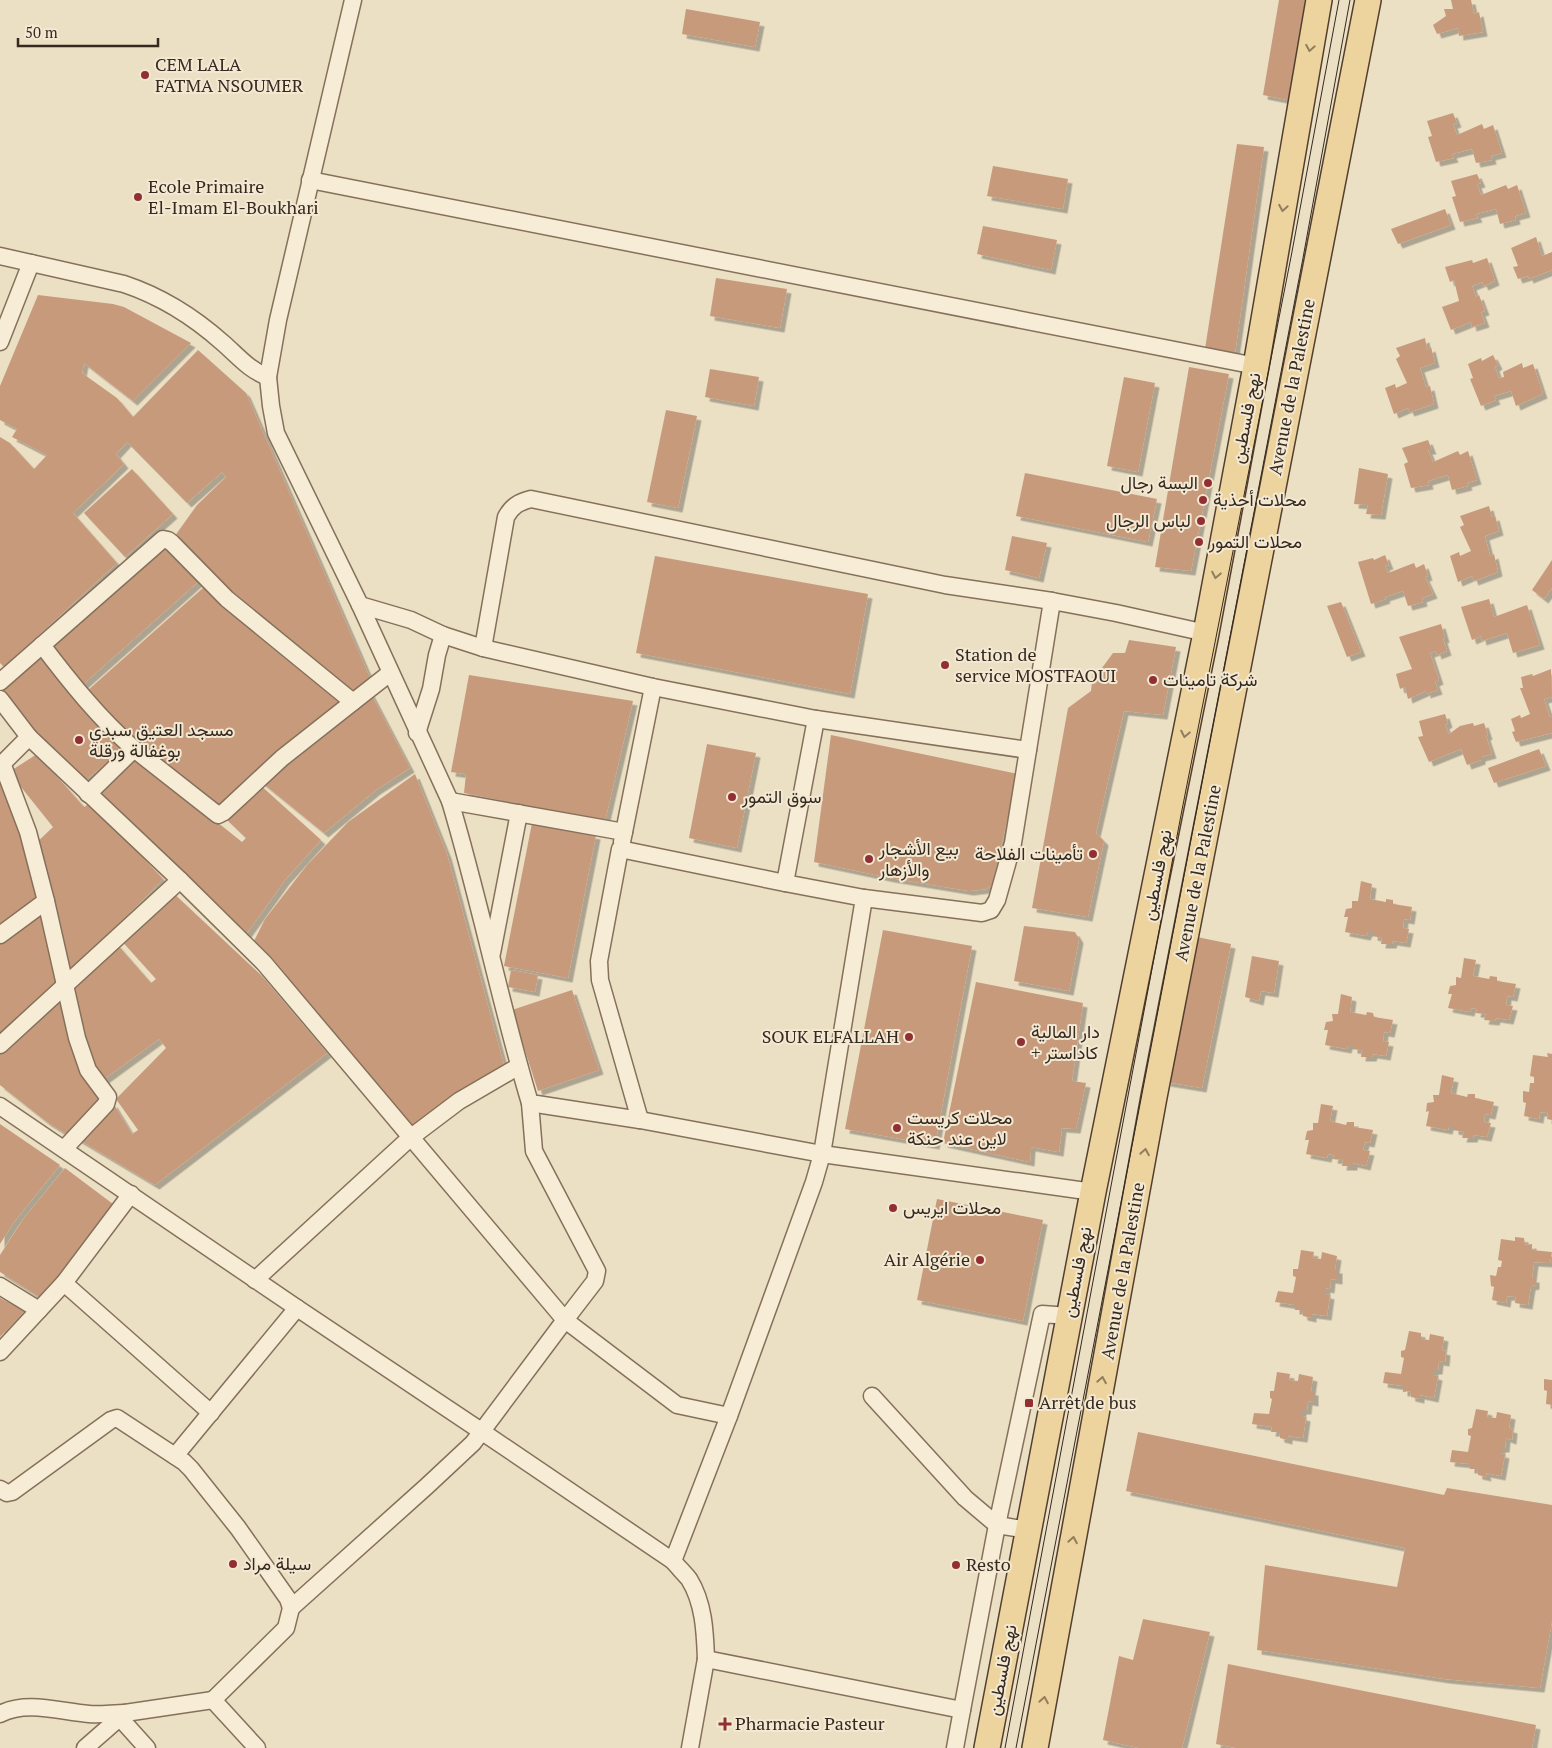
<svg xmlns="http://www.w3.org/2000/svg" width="1552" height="1748" font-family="'PT Serif',Vazirmatn,serif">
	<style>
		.building { fill: #c89a7c; filter: url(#shadow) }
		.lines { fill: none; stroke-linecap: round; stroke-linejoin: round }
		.minor-casing { stroke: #85715b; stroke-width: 19 }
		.primary-casing { stroke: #533f2f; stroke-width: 28 }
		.minor { stroke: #f7edd7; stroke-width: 16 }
		.primary { stroke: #edd39e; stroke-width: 25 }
		.tram { stroke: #36291f; stroke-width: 1 }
		.oneway { stroke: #927e5e }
		.poi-dot { fill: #912f32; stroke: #f3e9d3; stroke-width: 2 }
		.labels { text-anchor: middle; stroke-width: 4; stroke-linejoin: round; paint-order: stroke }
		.poi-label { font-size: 18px; fill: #36291f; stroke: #f3e9d3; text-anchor: start }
		.street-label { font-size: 18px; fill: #36291f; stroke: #f3e9d3 }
	</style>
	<defs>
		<filter id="shadow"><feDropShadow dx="4.5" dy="4.5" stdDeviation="0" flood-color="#0004"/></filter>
	</defs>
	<rect width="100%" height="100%" fill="#ebdfc4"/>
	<!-- building -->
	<g class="building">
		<path d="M1279 0H1305L1288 100 1263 95Z"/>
		<path d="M1451 0H1471L1474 14 1479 12 1483 32 1459 36 1458 28 1437 34 1433 25 1446 16 1444 9H1453Z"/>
		<path d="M686 9 760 22 755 47 682 34Z"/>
		<path d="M1453 113 1457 123 1453 124 1457 135 1482 124 1484 129 1493 125 1502 153 1491 156 1492 160 1476 163 1472 149 1452 154 1454 158 1436 162 1428 137 1432 136 1427 121Z"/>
		<path d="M1237 144 1264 147 1235 353 1205 349Z"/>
		<path d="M993 166 1068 179 1063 209 987 196Z"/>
		<path d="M1477 174 1481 183 1477 184 1481 195 1506 185 1508 189 1517 185 1526 213 1515 216 1516 220 1500 224 1496 209 1476 214 1478 218 1460 222 1452 197 1456 196 1451 181Z"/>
		<path d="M1445 209 1451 225 1398 244 1391 229Z"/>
		<path d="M983 226 1057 240 1051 270 977 254Z"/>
		<path d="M1536 237 1542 256 1552 252V270L1529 279 1528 276 1518 279 1513 267 1518 266 1511 248Z"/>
		<path d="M1487 258 1495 281 1484 286 1482 282 1472 286 1476 297 1479 295 1485 311 1481 312 1485 323 1472 327 1471 322 1451 330 1442 307 1459 301 1454 280 1450 282 1445 267 1472 260 1473 263Z"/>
		<path d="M716 278 787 289 780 328 710 316Z"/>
		<path d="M38 295 113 304 124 307 191 343 133 401 84 363 82 373 117 398 133 417 198 350 246 393 370 678 350 693 224 592 172 540 197 505 226 477 222 472 187 503 127 442 116 454 124 464 73 513 117 563 4 667 0 663V437L10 443 34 469 47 455 12 437 17 429 0 420V386Z"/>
		<path d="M1425 338 1427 349 1431 347 1435 363 1420 368 1426 387 1430 386 1434 404 1410 412 1408 408 1394 414 1385 388 1395 384 1396 388 1407 383 1396 359 1400 356 1396 348Z"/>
		<path d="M1493 355 1498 365 1495 367 1499 378 1504 377 1503 372 1522 363 1523 368 1533 364 1543 394 1516 406 1511 391 1494 396 1496 400 1481 406 1470 379 1473 378 1468 364 1481 358 1482 361Z"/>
		<path d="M1189 367 1229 374 1191 571 1155 567Z"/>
		<path d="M710 369 759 377 754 406 705 397Z"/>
		<path d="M1124 377 1155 383 1138 472 1107 466Z"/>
		<path d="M666 410 697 416 678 508 647 502Z"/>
		<path d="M1428 440 1432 450H1428L1433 462 1458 451 1460 455 1468 451 1477 480 1467 483 1468 486 1452 490 1448 475 1428 481 1429 485 1411 488 1404 464 1408 462 1402 448Z"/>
		<path d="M1359 468 1388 474 1381 515 1366 514 1368 505 1354 504Z"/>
		<path d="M132 469 173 514 125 557 84 513Z"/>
		<path d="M1025 473 1157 499 1148 542 1016 516Z"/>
		<path d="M1489 506 1492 517 1495 516 1499 531 1485 536 1490 556 1494 554 1498 572 1474 581 1472 576 1458 582 1450 556 1459 552 1460 556 1471 551 1460 527 1464 525 1460 516Z"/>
		<path d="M1012 536 1047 543 1039 578 1005 570Z"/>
		<path d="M164 544 199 581 79 688 49 644Z"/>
		<path d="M1385 555 1389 565 1385 566 1388 573 1414 563 1416 568 1424 564 1428 576 1425 577 1433 594 1422 598 1423 602 1408 606 1403 591 1385 597 1386 599 1371 604 1358 562 1373 558 1374 560Z"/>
		<path d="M655 556 868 594 850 694 636 653Z"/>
		<path d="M1552 560V588L1544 599 1532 590Z"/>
		<path d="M204 587 342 704 218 811 108 718 87 691Z"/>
		<path d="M1489 599 1494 617 1527 605 1540 645 1513 653 1507 633 1482 641 1481 636 1472 640 1461 607Z"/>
		<path d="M1341 602 1361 652 1347 657 1327 606Z"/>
		<path d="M1441 624 1445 638 1443 639 1447 651 1437 655 1436 651 1430 653 1439 680 1435 682 1438 690 1426 694V691L1408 699 1405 687 1400 689 1396 674 1412 669 1399 637Z"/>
		<path d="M1129 640 1176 647 1163 715 1124 711 1096 833 1104 841 1088 917 1032 908 1068 708 1091 691 1093 672H1099L1113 653H1125Z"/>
		<path d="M39 655 88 716 124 749 83 782 48 749 0 691V688Z"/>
		<path d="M1551 669 1552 697 1544 699 1550 717 1552 716V733L1516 742 1512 732 1515 731 1511 719 1520 715 1521 718 1530 714 1520 688H1523L1521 677 1532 674 1533 676Z"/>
		<path d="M469 675 633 701 605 821 464 793 466 774 451 772Z"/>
		<path d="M370 692 410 768 376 790 324 833 260 781Z"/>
		<path d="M1445 714 1448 723 1445 725 1449 734 1460 726 1473 723 1474 726 1484 723 1488 735 1486 736 1492 754 1481 757V760L1467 765 1461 749 1429 762 1418 737 1423 736 1419 721Z"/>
		<path d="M831 735 1018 774 992 885 986 889 969 891 890 878 814 862Z"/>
		<path d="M707 744 756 753 737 848 689 838Z"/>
		<path d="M1539 749 1546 766 1494 783 1488 768Z"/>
		<path d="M37 754 84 807 91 803 163 879 130 913 112 934 68 971 35 844 53 827 9 772Z"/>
		<path d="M133 755 242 842 246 838 224 817 259 784 321 840 285 880 242 940 96 795Z"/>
		<path d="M415 774 447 854 504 1065 411 1126 253 943 265 919 307 865 348 822Z"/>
		<path d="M2 778 40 899 0 928V779Z"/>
		<path d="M532 823 596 835 568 978 504 966Z"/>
		<path d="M1361 881 1372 884 1370 899 1386 902V899L1393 900V904L1412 907 1410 920 1404 919 1403 928 1409 929 1406 943 1393 941 1392 944H1381L1382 938 1373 936V932H1368L1366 936 1345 932 1348 917H1344L1346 909 1352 908V901H1358Z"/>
		<path d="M171 891 262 976 327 1053 155 1185 76 1138 113 1103 132 1134 138 1130 116 1099 166 1048 159 1039 103 1080 89 1068 69 986 116 943 151 983 156 979 120 939Z"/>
		<path d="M42 911 58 980 0 1035V942Z"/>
		<path d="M1024 926 1075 932 1079 939 1069 991 1014 981Z"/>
		<path d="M883 930 972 946 935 1145 845 1129Z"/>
		<path d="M1192 936 1231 944 1202 1088 1166 1082Z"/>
		<path d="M1252 956 1279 961 1274 993 1261 991 1259 1001 1245 997Z"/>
		<path d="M1464 958 1476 960 1473 976 1489 979 1490 976 1497 977V981L1516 984 1513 997 1507 996 1506 1005 1513 1006 1509 1020 1496 1018 1495 1021 1484 1020 1486 1014 1476 1013 1477 1009 1471 1008 1470 1012 1448 1008 1452 994H1448L1450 986 1456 985V977L1461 978Z"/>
		<path d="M511 970 538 975 535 992 508 987Z"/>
		<path d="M976 982 1083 1003 1072 1081 1086 1083 1076 1129 1062 1128 1059 1152 1031 1147 1030 1162 943 1143Z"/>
		<path d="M572 990 599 1070 538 1091 512 1010Z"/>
		<path d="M63 993 106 1098 71 1137 47 1122 0 1085V1049Z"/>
		<path d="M1341 994 1352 997 1350 1012 1366 1015 1367 1012 1373 1013 1374 1017 1393 1020 1390 1033 1384 1032 1383 1041 1389 1042 1386 1056 1373 1054 1372 1057H1361L1362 1050 1353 1049V1045H1348L1347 1049 1325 1045 1328 1030H1324L1326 1022 1333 1021 1332 1014H1338Z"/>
		<path d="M1547 1053 1552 1054V1120L1547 1119 1548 1113 1540 1112 1539 1119 1524 1116 1526 1103 1523 1102V1091L1529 1092 1530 1083H1534V1077L1530 1076 1533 1055 1548 1057Z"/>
		<path d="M1442 1075 1454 1078 1451 1093 1467 1097 1468 1094H1475V1098L1494 1102 1491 1115 1485 1114 1484 1122 1491 1123 1487 1137 1474 1135 1473 1138H1462L1464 1132 1454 1130V1126H1449L1448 1130 1426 1126 1429 1111 1426 1112 1427 1103 1434 1102 1433 1095H1439Z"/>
		<path d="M1321 1104 1333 1106 1330 1121 1346 1125 1347 1122H1354V1127L1373 1130 1370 1143 1365 1142 1363 1150 1370 1151 1366 1166 1353 1163V1166H1342L1343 1160 1333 1159 1334 1155 1328 1154 1327 1158 1306 1154 1309 1140H1305L1307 1131 1313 1130V1123H1318Z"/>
		<path d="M0 1124 60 1165 14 1222 0 1244Z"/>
		<path d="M65 1168 113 1204 41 1298 0 1272V1255L24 1218Z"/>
		<path d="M937 1199 1043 1220 1023 1321 917 1300Z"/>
		<path d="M1515 1237 1524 1238 1525 1245 1532 1244V1250L1552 1252 1550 1263 1534 1262 1532 1278H1535V1285L1531 1286 1528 1305 1515 1303 1516 1297 1507 1296 1506 1303 1492 1300 1494 1287 1491 1286 1490 1275 1496 1276 1498 1267H1501L1502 1261 1498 1260 1501 1239 1515 1241Z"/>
		<path d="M1301 1250 1314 1252 1313 1258 1321 1259 1322 1252 1337 1256 1335 1269H1338V1280L1331 1279 1330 1289 1326 1288V1294L1330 1295 1327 1316 1312 1314V1318L1303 1316 1302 1310H1295V1305L1275 1302 1278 1291 1293 1293 1296 1277 1293 1276V1269H1298Z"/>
		<path d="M0 1298 25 1311 0 1337Z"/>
		<path d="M1409 1331 1421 1333V1339L1429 1340 1430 1334 1444 1337 1442 1350 1446 1351 1445 1362 1439 1361 1438 1370H1434V1375L1438 1376 1434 1398 1420 1395V1399L1411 1397 1410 1391 1403 1392V1386L1383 1383 1385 1372 1401 1374 1404 1358 1401 1357V1351L1405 1350Z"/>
		<path d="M1277 1372 1290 1374 1289 1380 1298 1381 1299 1374 1313 1377 1311 1391H1314V1402L1308 1401 1307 1410H1302V1416L1306 1417 1303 1438 1288 1436V1440L1280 1438 1279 1432H1271L1272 1427 1252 1424 1254 1413 1269 1414 1272 1399 1270 1398V1391H1274Z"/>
		<path d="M1544 1379 1552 1380V1405L1546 1404 1547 1391 1544 1390Z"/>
		<path d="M1476 1409 1488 1411 1487 1417 1496 1418 1497 1412 1511 1415 1509 1428 1513 1429 1512 1440 1506 1438 1505 1448H1501V1453L1505 1454 1501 1476 1486 1473 1487 1477 1478 1475 1477 1469H1470V1464L1450 1462 1452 1450 1468 1452 1471 1436 1468 1435V1429L1472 1428Z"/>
		<path d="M1138 1432 1444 1495 1447 1488 1552 1505V1621L1540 1688 1445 1679 1257 1650 1265 1565 1397 1587 1405 1548 1126 1491Z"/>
		<path d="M1143 1619 1210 1632 1182 1748H1139L1103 1740 1119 1656 1133 1660Z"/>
		<path d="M1228 1664 1536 1725 1532 1748H1236L1216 1744Z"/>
	</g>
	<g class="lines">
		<defs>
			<g id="minor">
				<path d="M353 0 278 320 268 377 271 406 276 433 360 605 411 620 443 635 483 648 653 687 816 719 785 883 864 898 822 1154 814 1182 729 1416 673 1561"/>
				<path d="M310 180 1256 366"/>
				<path d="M0 256 124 284C160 296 195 318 223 343 238 356 249 370 268 377"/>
				<path d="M0 342 31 263"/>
				<path d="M360 605 450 801C480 901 500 1003 530 1103L640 1120 822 1154 1093 1192"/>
				<path d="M42 645C70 682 99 718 134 749L88 794"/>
				<path d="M483 648 506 517C512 506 519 502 531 499L945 585 1052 601"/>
				<path d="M0 682 163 539 168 540 172 543 227 599 353 702 390 673"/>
				<path d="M0 699 29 737 0 766"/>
				<path d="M816 719 1028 750 1013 843 997 900 991 910 982 913 864 898"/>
				<path d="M417 733 431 689 437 655 443 635"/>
				<path d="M29 737 180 880 264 963 565 1320 473 1443 427 1486 291 1608"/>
				<path d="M134 749 218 815 224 812 282 758 353 702"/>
				<path d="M1028 750 1052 601 1116 613 1206 633"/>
				<path d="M2 763 28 832 46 901 77 1038 88 1070 108 1097 106 1104 64 1149"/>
				<path d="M450 801 624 832"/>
				<path d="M622 842 653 687"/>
				<path d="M0 935 46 901"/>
				<path d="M492 953 519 813"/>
				<path d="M0 1045 180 880"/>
				<path d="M530 1103 534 1151 597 1271 595 1281 565 1320 677 1405 729 1416"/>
				<path d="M0 1106 297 1308 481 1431 673 1561C678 1567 684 1573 689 1579 704 1603 705 1632 706 1659L962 1710 997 1525 1029 1530"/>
				<path d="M640 1120 600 980 599 961 620 849 785 883"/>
				<path d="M255 1280 410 1138 459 1101 519 1066"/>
				<path d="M64 1283 211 1413"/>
				<path d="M0 1286 39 1310"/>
				<path d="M0 1352 64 1283 131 1194"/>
				<path d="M872 1396 965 1498 997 1525 1042 1314 1069 1316"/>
				<path d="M175 1456 297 1308"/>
				<path d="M0 1489 7 1493 12 1492 111 1420 117 1418 184 1462 191 1469 238 1528 288 1599 291 1608 286 1628 213 1700"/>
				<path d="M0 1714C27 1700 61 1712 89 1714 101 1715 113 1713 125 1713"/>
				<path d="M120 1718 147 1748"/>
				<path d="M85 1748 125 1713 213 1700 257 1748"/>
				<path d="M690 1748 706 1659"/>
				<path d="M955 1748 962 1710"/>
			</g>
			<g id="primary">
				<path d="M987 1748 1093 1192 1206 633 1256 366 1319 0"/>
				<path d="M1035 1748 1154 1097 1368 0"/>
			</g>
		</defs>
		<!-- minor casing -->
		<use href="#minor" class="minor-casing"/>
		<!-- primary casing -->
		<use href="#primary" class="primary-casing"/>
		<!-- minor -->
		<use href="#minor" class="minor"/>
		<!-- primary -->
		<use href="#primary" class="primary"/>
		<!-- tram -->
		<g class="tram">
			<path d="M1005 1748 1181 815 1291 257 1339 0"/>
			<path d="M1016 1748 1303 258 1350 0"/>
		</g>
	</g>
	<!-- one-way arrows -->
	<defs><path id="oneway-chevron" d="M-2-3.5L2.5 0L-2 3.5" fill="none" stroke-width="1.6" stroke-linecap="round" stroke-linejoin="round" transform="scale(1.25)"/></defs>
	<g class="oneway">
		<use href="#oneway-chevron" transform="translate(1310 48) rotate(100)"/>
		<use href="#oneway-chevron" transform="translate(1283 208) rotate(100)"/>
		<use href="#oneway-chevron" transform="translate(1216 575) rotate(101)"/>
		<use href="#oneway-chevron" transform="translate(1185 734) rotate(101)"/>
		<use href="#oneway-chevron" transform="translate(1145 1152) rotate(-80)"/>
		<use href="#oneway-chevron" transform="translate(1102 1380) rotate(-80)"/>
		<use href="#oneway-chevron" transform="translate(1073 1540) rotate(-80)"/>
		<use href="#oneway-chevron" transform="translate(1044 1700) rotate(-80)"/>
	</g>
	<!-- markers -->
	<g class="poi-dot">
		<circle cx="145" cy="75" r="5"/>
		<circle cx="138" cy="197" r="5"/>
		<circle cx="1208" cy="483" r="5"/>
		<circle cx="1203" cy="500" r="5"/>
		<circle cx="1201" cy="521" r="5"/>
		<circle cx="1199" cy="542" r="5"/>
		<circle cx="945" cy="665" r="5"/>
		<circle cx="1153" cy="680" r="5"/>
		<circle cx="79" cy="740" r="5"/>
		<circle cx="732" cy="797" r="5"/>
		<circle cx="1093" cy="854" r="5"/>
		<circle cx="869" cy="859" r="5"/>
		<circle cx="909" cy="1037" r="5"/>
		<circle cx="1021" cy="1042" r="5"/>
		<circle cx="897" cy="1128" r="5"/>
		<circle cx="893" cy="1208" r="5"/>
		<circle cx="980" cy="1260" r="5"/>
		<rect x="1024" y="1398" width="10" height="10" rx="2.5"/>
		<circle cx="233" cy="1564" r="5"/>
		<circle cx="956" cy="1565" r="5"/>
		<path d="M722.5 1716.5h5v5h5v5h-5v5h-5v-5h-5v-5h5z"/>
	</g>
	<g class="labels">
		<!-- poi labels -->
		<g class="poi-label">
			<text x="155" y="71">CEM LALA<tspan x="155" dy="21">FATMA NSOUMER</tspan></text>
			<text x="148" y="193">Ecole Primaire<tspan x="148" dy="21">El-Imam El-Boukhari</tspan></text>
			<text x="1198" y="489" text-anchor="end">البسة رجال</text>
			<text x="1213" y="506">محلات أحذية</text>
			<text x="1191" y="527" text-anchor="end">لباس الرجال</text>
			<text x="1209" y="548">محلات التمور</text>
			<text x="955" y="661">Station de<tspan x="955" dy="21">service MOSTFAOUI</tspan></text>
			<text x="1163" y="686">شركة تامينات</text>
			<text x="89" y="736">مسجد العتيق سبدي<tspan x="89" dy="21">بوغفالة ورقلة</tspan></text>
			<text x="742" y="803">سوق التمور</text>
			<text x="879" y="855">بيع الأشجار<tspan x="879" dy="21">والأزهار</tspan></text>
			<text x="1083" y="860" text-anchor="end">تأمينات الفلاحة</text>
			<text x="1031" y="1038">دار المالية<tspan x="1031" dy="21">+ كاداستر</tspan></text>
			<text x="899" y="1043" text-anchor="end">SOUK ELFALLAH</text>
			<text x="907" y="1124">محلات كريست<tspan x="907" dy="21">لاين عند حنكة</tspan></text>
			<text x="903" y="1214">محلات ايريس</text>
			<text x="970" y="1266" text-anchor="end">Air Algérie</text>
			<text x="1039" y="1409">Arrêt de bus</text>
			<text x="243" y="1570">سيلة مراد</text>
			<text x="966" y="1571">Resto</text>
			<text x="735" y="1730">Pharmacie Pasteur</text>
		</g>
		<!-- street labels -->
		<g class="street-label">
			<text transform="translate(1292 387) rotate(-79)" y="6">Avenue de la Palestine</text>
			<text transform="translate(1246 418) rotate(-79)" y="6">نهج فلسطين</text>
			<text transform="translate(1198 873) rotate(-79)" y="6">Avenue de la Palestine</text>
			<text transform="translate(1157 875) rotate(-79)" y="6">نهج فلسطين</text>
			<text transform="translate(1123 1271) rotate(-80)" y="6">Avenue de la Palestine</text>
			<text transform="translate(1077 1272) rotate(-79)" y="6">نهج فلسطين</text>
			<text transform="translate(1002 1670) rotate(-79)" y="6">نهج فلسطين</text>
		</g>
	</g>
	<!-- scale -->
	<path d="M18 38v8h140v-8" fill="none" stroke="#36291f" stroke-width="2.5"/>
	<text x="25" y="38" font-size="15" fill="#36291f" stroke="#f3e9d3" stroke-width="4" paint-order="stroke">50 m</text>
</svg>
